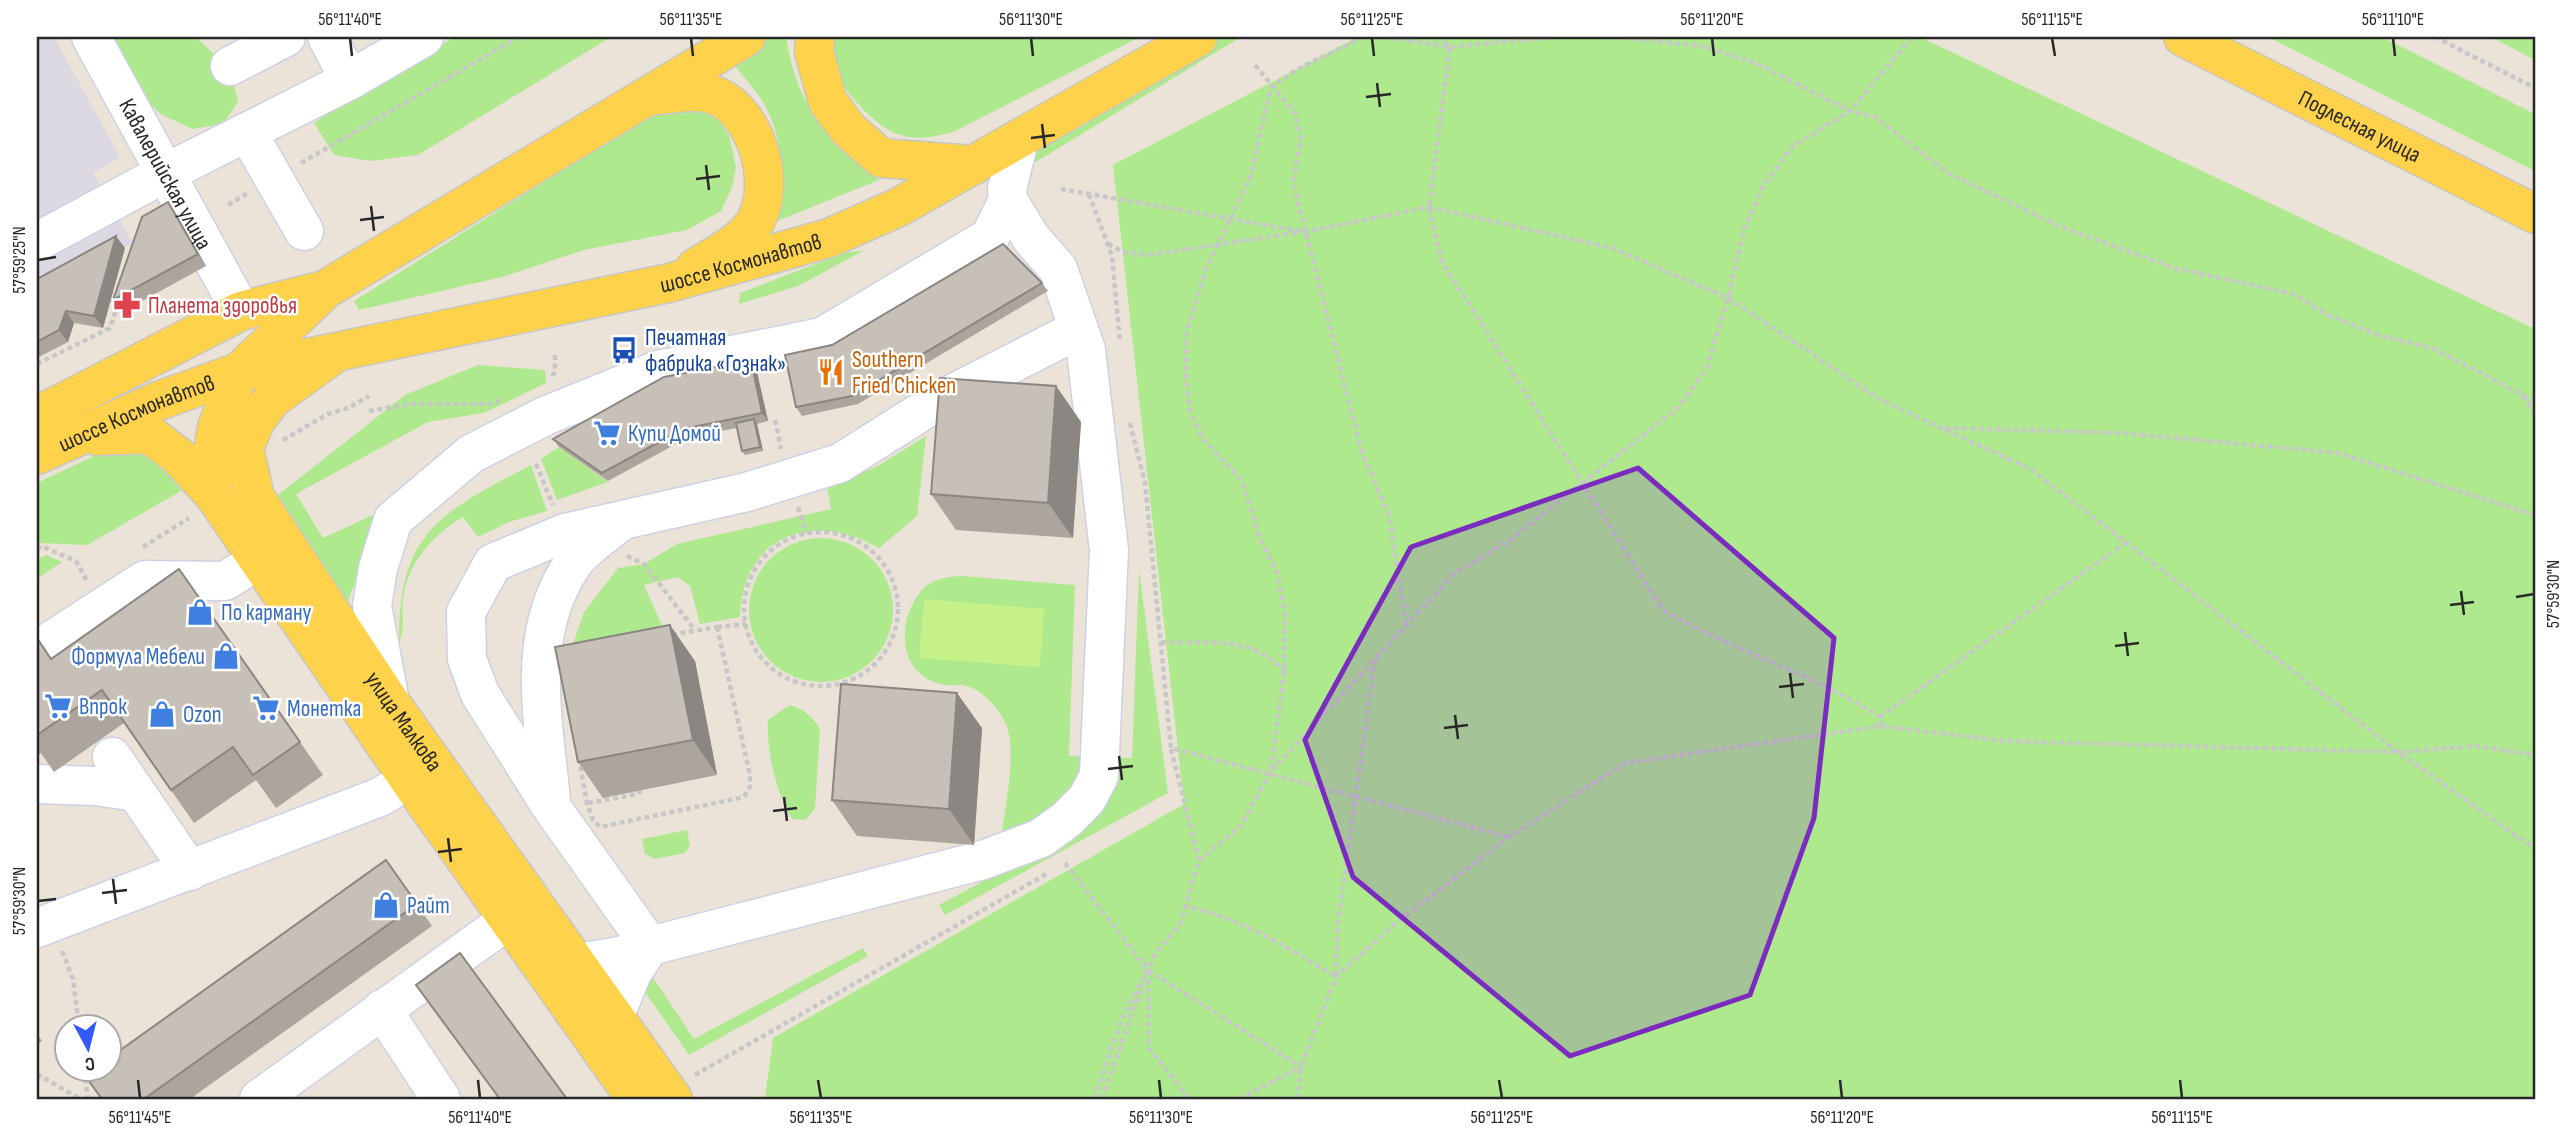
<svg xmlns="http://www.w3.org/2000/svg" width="2572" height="1136" font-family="'Sofia Sans Condensed',sans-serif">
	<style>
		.industrial { fill: #dcd9e3 }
		.green { fill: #aee98e }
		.pitch { fill: #c6f188 }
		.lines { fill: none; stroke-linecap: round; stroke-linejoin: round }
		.minor-casing { stroke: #cdd1e3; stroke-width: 41 }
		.major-casing { stroke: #c7c7c7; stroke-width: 41 }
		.path { stroke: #c7c7c7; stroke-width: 4.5; stroke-dasharray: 5 3.5; stroke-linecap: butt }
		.minor { stroke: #fff; stroke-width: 38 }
		.major { stroke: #fed24b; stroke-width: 38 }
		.wall { fill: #aba59e }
		.shaded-wall { fill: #8b8681 }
		.building { fill: #c7c0b8; stroke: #8b8681; stroke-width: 2 }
		.marked { fill: #7b2cbf; fill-opacity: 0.2; stroke: #7b2cbf; stroke-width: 5; stroke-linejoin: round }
		.ticks { fill: none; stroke: #282828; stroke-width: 2.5 }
		.labels { text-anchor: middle; stroke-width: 5; stroke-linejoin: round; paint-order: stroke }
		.street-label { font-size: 23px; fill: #282828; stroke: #fff }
		.health-label { font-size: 23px; fill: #be3a42; stroke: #fff; text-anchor: start }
		.transit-label { font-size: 23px; fill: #164399; stroke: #fff; text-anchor: start }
		.food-label { font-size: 23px; fill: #c56008; stroke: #fff; text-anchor: start }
		.shop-label { font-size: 23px; fill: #366cbe; stroke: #fff; text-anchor: start }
		.neatline { fill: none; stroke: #282828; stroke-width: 2.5 }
		.ticks-label { font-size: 18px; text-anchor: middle; fill: #282828 }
	</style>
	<rect width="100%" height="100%" fill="#ece3d8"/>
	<!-- industrial -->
	<path class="industrial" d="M37 37H54L120 157 93 173 133 243 37 296Z"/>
	<!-- green -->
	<g class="green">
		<path d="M110 37H196L230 70 238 102 223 124 193 129 162 115 143 97Z"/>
		<path d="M456 37H611L418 155 370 161 334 155 314 123 384 74Z"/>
		<path d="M760 37H786C798 109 825 135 879 180L777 221C786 189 783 144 769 114 762 96 746 80 734 65Z"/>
		<path d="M830 37H1140L953 132C911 144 890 138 860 106 852 98 842 86 839 75 835 62 833 49 830 37Z"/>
		<path d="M1223 37H1241L1021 171 1016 162Z"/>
		<path d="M1358 37H1920L2535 329V1099H765L773 1038 1184 804 1113 165Z"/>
		<path d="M2268 37H2382L2535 114V171Z"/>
		<path d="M2491 37H2535V60Z"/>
		<path d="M676 99 716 114 730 138 736 167 732 187 721 211 687 230 584 250 502 277 359 310 354 301Z"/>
		<path d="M865 250 798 286 739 304 740 293 844 253Z"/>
		<path d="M478 365 545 370 546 383 484 413 428 422 296 494 323 538 382 511 348 601 278 495 405 395Z"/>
		<path d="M926 436 917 516 879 548C813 510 742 535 740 617L700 624 690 586 678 577 644 585 664 630 572 647 584 612 618 568 644 564 677 544 831 509 827 486 876 467Z"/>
		<path d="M121 443 146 446 181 491 87 545 37 543V483Z"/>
		<path d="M559 447 608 482 557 500 541 459Z"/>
		<path d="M531 465 547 511 509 522 478 537 463 517C433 535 408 562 403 599 401 615 406 627 399 642 398 531 442 512 531 465Z"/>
		<circle cx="821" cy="610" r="72"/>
		<path d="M46 555 62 562 37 579V560Z"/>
		<path d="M1139 569 1168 793 945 915 939 905 1015 864 1114 758H1132Z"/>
		<path d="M961 576 1075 585 1069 756 1091 757 1058 815 1001 838C1005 807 1018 749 1005 722 997 706 981 688 962 685 955 685 947 686 941 684 900 675 897 627 916 598 927 580 942 577 961 576Z"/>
		<path d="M790 705C805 710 813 716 820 730L815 809 805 820 792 819C776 793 766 750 768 720Z"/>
		<path d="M687 830 690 845 685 853 655 859 645 854 642 839Z"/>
		<path d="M863 948 868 956 689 1055 636 979H654L694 1039Z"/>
	</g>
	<!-- pitch -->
	<path class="pitch" d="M924 599 1044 609 1040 667 919 658Z"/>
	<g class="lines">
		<defs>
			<g id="minor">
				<path id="s1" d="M91 37 241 311"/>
				<path d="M327 37 350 80"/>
				<path d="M230 66 286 37"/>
				<path d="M247 132 304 231"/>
				<path d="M1019 140 1007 189 1008 200 1031 238 1058 269 1086 350 1109 550 1099 776 1087 799 1066 820 1041 838 983 860 650 946 552 808 480 694 467 659 466 612 493 563 565 533 747 492 840 463 935 403 1079 329"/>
				<path d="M37 242 150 181 350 80 424 37"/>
				<path d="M37 650 145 580 225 581 257 561"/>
				<path d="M390 702 372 606 378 568 393 520 471 454 545 416 658 370 822 337 990 237 1008 200"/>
				<path d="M112 757 190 871"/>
				<path d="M37 784 95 786 136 792"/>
				<path d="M551 801C544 722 524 636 572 565 582 549 605 535 620 522"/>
				<path d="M37 928 380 797 434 764"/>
				<path d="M576 963 620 956 650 946 632 973 615 1015"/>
				<path d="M382 1009 441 1099"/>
				<path d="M259 1099 533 902"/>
			</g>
			<g id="major">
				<path d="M815 37 814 52 828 102 849 130 881 158 974 165"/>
				<path id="s2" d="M2183 37 2535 214"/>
				<path d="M650 96C674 94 703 86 724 100 759 123 776 185 755 222 743 242 714 256 695 268"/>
				<path id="s3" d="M330 357 272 399 256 420 244 448 255 497 390 702 673 1099"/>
				<path d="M37 416 241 311 324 290"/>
				<path d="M97 436 149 434 179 457 214 495 410 781 636 1099"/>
				<path id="s4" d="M37 455 158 401 239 372 669 283 829 238 899 207 1198 37"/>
				<path d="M214 495 211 461 217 427 239 372 326 289 746 37"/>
			</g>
		</defs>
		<!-- minor casing -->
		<use href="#minor" class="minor-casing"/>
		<!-- major casing -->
		<use href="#major" class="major-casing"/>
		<!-- path -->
		<g class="path">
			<path d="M1383 37 1450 47 1556 37"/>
			<path d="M1438 37 1450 47 1429 207 1441 260 1663 610C1734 651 1811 673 1880 717"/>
			<path d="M1616 37 1702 46 1756 63 1850 111 1875 117 1948 173 2059 226 2174 268 2294 294 2325 314 2381 336 2432 348 2535 401"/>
			<path d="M2435 37 2535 88"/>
			<path d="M1255 65 1295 113 1301 139 1293 182 1361 450 1389 515 1406 625"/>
			<path d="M301 163 519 37"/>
			<path d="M1061 189 1305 232 1429 207 1612 248 1728 298 1879 399 2032 470 2398 752 2535 849"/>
			<path d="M1089 194 1112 256 1120 342"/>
			<path d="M228 205 248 193"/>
			<path d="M1108 244 1123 252 1148 255 1301 232"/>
			<path d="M37 364 110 328 118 304"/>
			<path d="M552 376 555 372V353"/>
			<path d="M2522 396 2535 413"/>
			<path d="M369 411 411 404H489L500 400"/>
			<path d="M775 420 781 449"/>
			<path d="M1130 423 1145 483 1171 748 1509 837"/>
			<path d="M1945 428 2122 433 2338 453 2535 515"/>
			<path d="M283 440 328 414 348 408 369 396"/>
			<path d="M536 464 553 505"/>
			<path d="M798 507 806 533"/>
			<circle cx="821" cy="609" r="77"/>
			<path d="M143 547 189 518"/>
			<path d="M37 549 41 546 76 561 87 581"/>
			<path d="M627 556 644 564 694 629"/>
			<path d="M717 627 750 775V787L744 797 600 827 593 820 587 803 567 693V671L576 651Z"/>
			<path d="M717 627 746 624"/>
			<path d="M1161 642C1209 645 1248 633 1284 671"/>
			<path d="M1881 726 1880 717 2128 541"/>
			<path d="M1171 749 1199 860"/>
			<path d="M1272 770 1455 573 1509 541 1679 407 1707 367 1728 298 1744 229 1764 184 1793 146 1850 111 1912 37"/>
			<path d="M588 803 638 794 641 790"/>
			<path d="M1065 863 1148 970 1301 1067"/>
			<path d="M1184 906C1239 917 1289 948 1336 977L1338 921 1375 660"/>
			<path d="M62 951 73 979 79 1028"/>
			<path d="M1148 971 1149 1048 1189 1099"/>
			<path d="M84 1070 88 1099"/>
			<path d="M37 1074 80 1099"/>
			<path d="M695 1075 1046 874"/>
			<path d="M1094 1099 1121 1020 1158 950 1180 925 1199 860 1240 827 1271 771 1284 672 1285 614 1277 573 1261 541 1242 481 1203 439 1190 411 1186 377 1187 330 1206 269 1250 178 1271 87 1298 69 1363 37"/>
			<path d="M1102 1099 1143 984"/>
			<path d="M1239 1099 1301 1067"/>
			<path d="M1298 1099 1301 1067 1336 977 1397 922 1509 837 1625 763 1881 726 2004 741 2398 752 2477 746 2535 755"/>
		</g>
		<!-- minor -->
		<use href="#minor" class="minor"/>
		<!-- major -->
		<use href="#major" class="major"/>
	</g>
	<!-- wall -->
	<g class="wall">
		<path d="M176 214 206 266 122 312 113 300Z"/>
		<path d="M125 248 103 328 74 323 68 342 37 358V279Z"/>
		<path d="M1042 283 1048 291 858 404 802 416 796 407Z"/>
		<path d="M756 368 768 421 757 424 763 451 745 455 742 451 737 428 689 437 608 481 559 447 553 439Z"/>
		<path d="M1056 386 1081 422 1073 538 956 530 931 494Z"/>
		<path d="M179 569 323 775 276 808 256 780 194 823 124 723 54 772 41 753 37 756V638L51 659Z"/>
		<path d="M695 661 717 775 603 798 578 762Z"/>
		<path d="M982 728 974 845 857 836 832 800Z"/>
		<path d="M386 860 432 926 190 1099H101Z"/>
		<path d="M37 1034 42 1041 37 1044Z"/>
	</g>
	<!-- shaded-wall -->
	<g class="shaded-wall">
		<path d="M168 202 176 214 206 266 198 254Z"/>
		<path d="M116 236 125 248 103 328 94 316Z"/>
		<path d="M66 311 74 323 68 342 59 330Z"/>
		<path d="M751 360 756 368 768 421 762 413Z"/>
		<path d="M1056 386 1081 422 1073 538 1048 503Z"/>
		<path d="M754 419 757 424 763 451 760 447Z"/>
		<path d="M670 625 695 661 717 775 693 740Z"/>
		<path d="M957 693 982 728 974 845 949 809Z"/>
	</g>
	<!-- building -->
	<g class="building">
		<path d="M168 202 198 254 113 300 142 217Z"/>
		<path d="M116 236 94 316 66 311 59 330 37 342V279Z"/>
		<path d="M1003 244 1042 283 852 396 796 407 785 355 832 345Z"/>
		<path d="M751 360 762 413 683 429 602 473 553 439 664 377Z"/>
		<path d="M940 378 1056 386 1048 503 931 494Z"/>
		<path d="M754 419 760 447 742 451 736 423Z"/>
		<path d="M179 569 300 742 253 775 233 747 171 790 102 690 37 735V638L51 659Z"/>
		<path d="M670 625 693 740 578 762 555 647Z"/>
		<path d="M841 684 957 693 949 809 832 800Z"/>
		<path d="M386 860 417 904 144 1099H102L85 1076 93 1069H108V1059Z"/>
		<path d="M460 953 567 1099H500L416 985Z"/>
	</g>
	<!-- marked area -->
	<path class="marked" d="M1638 468 1834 638 1814 818 1750 995 1570 1056 1353 877 1305 740 1411 547Z"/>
	<!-- ticks -->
	<path class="ticks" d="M350 38 352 56M691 38 693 56M1031 38 1033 56M1372 38 1374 56M1712 38 1714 56M2052 38 2055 56M2393 38 2395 56M1377 83 1380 107M1366 97 1391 94M1042 124 1045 148M1031 138 1055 135M706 165 709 190M696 179 720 176M371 206 374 231M360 220 384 217M38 260 56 257M2461 591 2464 615M2516 597 2534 594M2450 605 2474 602M2125 632 2128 656M2115 646 2139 643M1790 673 1793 698M1779 687 1804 684M1455 715 1458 739M1444 728 1468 725M1119 756 1122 780M1108 769 1133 766M784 797 787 821M773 811 797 808M448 838 451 862M438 852 462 849M113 879 116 904M102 893 127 890M38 901 56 899M138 1080 140 1098M478 1080 480 1098M818 1080 821 1098M1159 1080 1161 1098M1499 1080 1502 1098M1840 1080 1842 1098M2180 1080 2182 1098"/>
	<!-- icons -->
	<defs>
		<symbol id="pharmacy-bare" viewBox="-9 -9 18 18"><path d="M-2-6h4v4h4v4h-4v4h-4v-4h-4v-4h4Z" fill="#e0444e" stroke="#fff" stroke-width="2.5" paint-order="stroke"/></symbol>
		<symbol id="bus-bare" viewBox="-9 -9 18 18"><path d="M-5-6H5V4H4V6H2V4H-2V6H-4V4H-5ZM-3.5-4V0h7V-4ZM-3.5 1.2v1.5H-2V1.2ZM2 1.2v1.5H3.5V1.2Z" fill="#1a4fb4" stroke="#fff" stroke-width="2.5" paint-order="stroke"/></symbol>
		<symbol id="restaurant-bare" viewBox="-9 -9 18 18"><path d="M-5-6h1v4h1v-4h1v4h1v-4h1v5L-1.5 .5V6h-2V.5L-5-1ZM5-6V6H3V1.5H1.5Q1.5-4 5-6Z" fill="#e8710a" stroke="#fff" stroke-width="2.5" paint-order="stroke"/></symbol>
		<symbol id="supermarket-bare" viewBox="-9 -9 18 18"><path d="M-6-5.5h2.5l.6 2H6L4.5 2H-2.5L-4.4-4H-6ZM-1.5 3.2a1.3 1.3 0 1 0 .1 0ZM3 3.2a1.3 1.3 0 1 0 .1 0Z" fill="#3f7fe0" stroke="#fff" stroke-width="2.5" paint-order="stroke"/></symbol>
		<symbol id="shop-bare" viewBox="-9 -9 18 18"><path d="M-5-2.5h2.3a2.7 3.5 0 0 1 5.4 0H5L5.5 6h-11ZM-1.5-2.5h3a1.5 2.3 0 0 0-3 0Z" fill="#3f7fe0" stroke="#fff" stroke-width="2.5" paint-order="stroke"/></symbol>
	</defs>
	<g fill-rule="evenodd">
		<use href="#pharmacy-bare" x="108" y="286" width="38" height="38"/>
		<use href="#bus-bare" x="605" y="331" width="38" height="38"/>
		<use href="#restaurant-bare" x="812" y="353" width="38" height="38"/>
		<use href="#supermarket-bare" x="588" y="414" width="38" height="38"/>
		<use href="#shop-bare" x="181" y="593" width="38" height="38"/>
		<use href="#shop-bare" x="207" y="637" width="38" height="38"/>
		<use href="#supermarket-bare" x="39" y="687" width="38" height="38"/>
		<use href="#supermarket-bare" x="247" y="689" width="38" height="38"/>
		<use href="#shop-bare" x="143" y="695" width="38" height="38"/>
		<use href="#shop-bare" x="367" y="886" width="38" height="38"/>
	</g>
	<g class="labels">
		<!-- street labels -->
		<g class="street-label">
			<text dy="8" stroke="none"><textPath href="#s2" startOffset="198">Подлесная улица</textPath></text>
			<text dy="8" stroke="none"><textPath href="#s1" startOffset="156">Кавалерийская улица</textPath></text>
			<text dy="8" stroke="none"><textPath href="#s4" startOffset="732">шоссе Космонавтов</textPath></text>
			<text dy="8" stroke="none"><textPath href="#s4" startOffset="108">шоссе Космонавтов</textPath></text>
			<text dy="8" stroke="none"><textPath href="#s3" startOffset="448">улица Малкова</textPath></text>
		</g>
		<!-- health labels -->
		<g class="health-label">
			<text x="148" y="313">Планета здоровья</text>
		</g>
		<!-- transit labels -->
		<g class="transit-label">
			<text x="645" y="345">Печатная<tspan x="645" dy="26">фабрика «Гознак»</tspan></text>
		</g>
		<!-- food labels -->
		<g class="food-label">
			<text x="852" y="367">Southern<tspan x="852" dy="26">Fried Chicken</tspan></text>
		</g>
		<!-- shop labels -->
		<g class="shop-label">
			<text x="628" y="441">Купи Домой</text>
			<text x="221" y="620">По карману</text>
			<text x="205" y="664" text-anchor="end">Формула Мебели</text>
			<text x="79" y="714">Впрок</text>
			<text x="287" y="716">Монетка</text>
			<text x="183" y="722">Ozon</text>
			<text x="407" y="913">Райт</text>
		</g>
	</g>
	<!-- border -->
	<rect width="2572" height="1136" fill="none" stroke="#ffffff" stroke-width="77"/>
	<!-- north arrow -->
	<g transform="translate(88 1048) rotate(173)"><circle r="33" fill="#ffffff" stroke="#a9a9a9" stroke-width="2"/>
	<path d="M0-5L12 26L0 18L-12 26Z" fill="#325aff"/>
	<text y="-10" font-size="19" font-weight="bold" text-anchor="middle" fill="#282828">С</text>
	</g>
	<rect x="38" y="38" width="2496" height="1060" class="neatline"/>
	<g class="ticks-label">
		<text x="350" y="25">56°11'40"E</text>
		<text x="691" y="25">56°11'35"E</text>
		<text x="1031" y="25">56°11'30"E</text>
		<text x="1372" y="25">56°11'25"E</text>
		<text x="1712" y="25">56°11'20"E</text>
		<text x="2052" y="25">56°11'15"E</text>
		<text x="2393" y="25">56°11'10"E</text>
		<text transform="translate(19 260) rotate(-90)" y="6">57°59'25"N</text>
		<text transform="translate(2553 594) rotate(-90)" y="6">57°59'30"N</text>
		<text transform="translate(19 901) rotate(-90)" y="6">57°59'30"N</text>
		<text x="140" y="1123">56°11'45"E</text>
		<text x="480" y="1123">56°11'40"E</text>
		<text x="821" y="1123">56°11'35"E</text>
		<text x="1161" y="1123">56°11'30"E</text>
		<text x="1502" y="1123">56°11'25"E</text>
		<text x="1842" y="1123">56°11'20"E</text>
		<text x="2182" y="1123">56°11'15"E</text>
	</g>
</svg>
